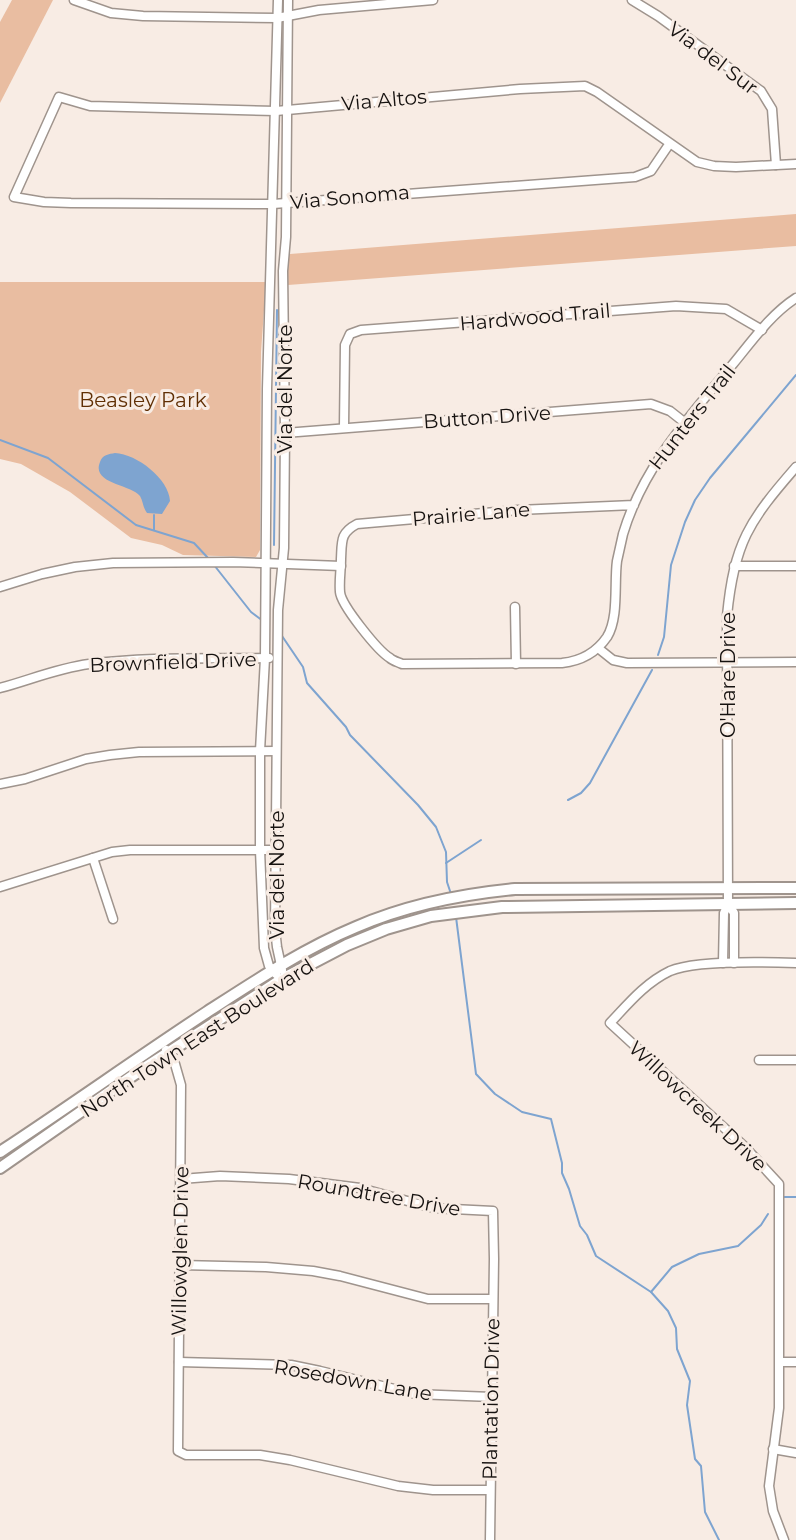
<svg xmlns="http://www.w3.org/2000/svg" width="796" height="1540" font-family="Montserrat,sans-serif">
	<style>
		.green { fill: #e9bda1 }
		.water { fill: #7ea4d0 }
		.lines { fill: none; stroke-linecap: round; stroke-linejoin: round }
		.stream { stroke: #7ea4d0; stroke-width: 2 }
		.minor-casing { stroke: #9f948d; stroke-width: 11 }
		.major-casing { stroke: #9f948d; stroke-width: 14 }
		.minor { stroke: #fff; stroke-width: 8 }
		.major { stroke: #fff; stroke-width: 10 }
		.labels { text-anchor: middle; stroke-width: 6; stroke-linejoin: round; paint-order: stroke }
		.street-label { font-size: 20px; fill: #161210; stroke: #f8ece4 }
		.park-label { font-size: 20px; fill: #602f04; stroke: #f8ece4 }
	</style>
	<rect width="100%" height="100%" fill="#f8ece4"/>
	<!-- green -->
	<g class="green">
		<path d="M12 0H53L0 103V22Z"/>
		<path d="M796 214V246L288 285 287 257 290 254Z"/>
		<path d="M0 282H266L261 352 260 550 256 557 183 555 162 545 131 538 70 492 21 464 0 459Z"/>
	</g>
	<!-- water -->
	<path class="water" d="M115 453C137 454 169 479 170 501L162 514 147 513C143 508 143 501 140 496 130 484 91 484 100 462 102 455 109 454 115 453Z"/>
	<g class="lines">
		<!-- stream -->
		<g class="stream">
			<path d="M0 440 48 458 136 525 194 543 208 558"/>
			<path d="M154 530V515"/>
			<path d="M274 545 277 310"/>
			<path d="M214 565 251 612 263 621"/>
			<path d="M280 633 303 667 307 683 346 727 350 735 418 805 436 827 446 852 447 882 451 894"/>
			<path d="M658 655 664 637 671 565 685 522 695 500 710 478 796 375"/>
			<path d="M568 800 581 793 590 783 652 670"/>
			<path d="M446 863 481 840"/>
			<path d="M456 917 476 1074 495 1094 522 1112 551 1119 562 1163V1173L569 1189 580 1226 587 1235 596 1256 651 1292 668 1311 676 1328 677 1349 690 1381 687 1405 695 1459 701 1466 705 1512 719 1540"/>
			<path d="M783 1197H796"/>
			<path d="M651 1292 672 1267 699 1254 738 1246 761 1225 768 1214"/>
		</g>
		<defs>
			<g id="minor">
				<path d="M74 0 111 13 143 16 277 18 319 10 433 0"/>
				<path d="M632 0 658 16 761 91 772 109 776 165"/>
				<path d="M670 143 651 171 635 177 273 204 71 203 44 202 14 197 59 97 90 106 276 111 520 89 585 86 597 92 697 162 714 166 736 167 796 164"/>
				<path d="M344 427 345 345 350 334 361 330 676 306 726 309 762 330"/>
				<path d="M285 433 651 404 670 411 684 422"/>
				<path d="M634 505 518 510 357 524C340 533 342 541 341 559 341 569 339 581 340 592 341 605 378 651 390 658 393 661 398 662 402 664L562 663C581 661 596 653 607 637 619 618 614 583 617 561 619 552 621 543 623 534 643 467 689 417 733 364 752 341 771 314 796 298"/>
				<path d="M734 566H796"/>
				<path d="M0 587 42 574 75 567 113 563 233 562 341 566"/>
				<path d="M515 607 516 664"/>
				<path d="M598 648 613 660 627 663 796 662"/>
				<path d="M0 688C30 680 58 668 89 664 148 656 209 659 269 658"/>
				<path d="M0 784 25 779 86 759 110 755 139 752 276 751"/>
				<path d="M93 858 113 919"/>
				<path d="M0 887 112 852 130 850H276"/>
				<path d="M728 904 734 913V963"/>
				<path d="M723 963 724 913 728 904 727 616C734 543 749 521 796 467"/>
				<path d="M282 970 277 947 275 929 278 610 284 548 285 433 283 271 286 237 288 0"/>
				<path d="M276 974 269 966 264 948 260 850V751L265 658 267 389 278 0"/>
				<path d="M166 1050 175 1064 181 1085 178 1451 186 1455H260L290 1460 398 1486 433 1490H490"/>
				<path d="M759 1060H796"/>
				<path d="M181 1179 220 1176 289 1179 360 1188 433 1208 493 1211 494 1259 490 1540"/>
				<path d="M180 1265 266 1267 313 1271 340 1276 428 1299H492"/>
				<path d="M179 1362 291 1365 320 1371 415 1394 492 1397"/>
				<path d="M780 1362H796"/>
				<path d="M773 1449 796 1453"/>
				<path d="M784 1540 773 1511 769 1486 779 1408V1184L744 1146 610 1023C628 1004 645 983 670 971 695 960 767 962 796 963"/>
			</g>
			<g id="major">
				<path d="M0 1152C70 1106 137 1058 207 1012 255 981 303 949 356 927 404 906 463 894 515 889L796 888"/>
				<path d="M0 1168 135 1074 282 979 347 945 386 929 431 916 502 907 796 903"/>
			</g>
		</defs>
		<!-- minor casing -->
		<use href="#minor" class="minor-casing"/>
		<!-- major casing -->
		<use href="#major" class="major-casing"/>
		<!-- minor -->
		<use href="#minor" class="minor"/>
		<!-- major -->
		<use href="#major" class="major"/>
	</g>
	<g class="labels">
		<!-- street labels -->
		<g class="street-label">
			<text transform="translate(713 58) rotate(37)" y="7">Via del Sur</text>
			<text transform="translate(384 100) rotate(-5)" y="7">Via Altos</text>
			<text transform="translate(350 197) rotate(-5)" y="7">Via Sonoma</text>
			<text transform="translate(535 317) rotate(-5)" y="7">Hardwood Trail</text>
			<text transform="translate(285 389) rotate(-90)" y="7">Via del Norte</text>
			<text transform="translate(487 417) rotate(-4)" y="7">Button Drive</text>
			<text transform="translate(692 417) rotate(-52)" y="7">Hunters Trail</text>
			<text transform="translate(471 514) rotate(-5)" y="7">Prairie Lane</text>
			<text transform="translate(173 662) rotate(-2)" y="7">Brownfield Drive</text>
			<text transform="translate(728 675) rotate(-90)" y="7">O'Hare Drive</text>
			<text transform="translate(277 875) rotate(-90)" y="7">Via del Norte</text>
			<text transform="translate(197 1038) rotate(-33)" y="7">North Town East Boulevard</text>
			<text transform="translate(698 1106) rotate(43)" y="7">Willowcreek Drive</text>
			<text transform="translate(379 1195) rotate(10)" y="7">Roundtree Drive</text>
			<text transform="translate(180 1251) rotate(-89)" y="7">Willowglen Drive</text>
			<text transform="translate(353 1380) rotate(10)" y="7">Rosedown Lane</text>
			<text transform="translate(491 1399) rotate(-89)" y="7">Plantation Drive</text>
		</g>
		<!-- park labels -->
		<g class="park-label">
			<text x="143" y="407">Beasley Park</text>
		</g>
	</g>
</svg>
